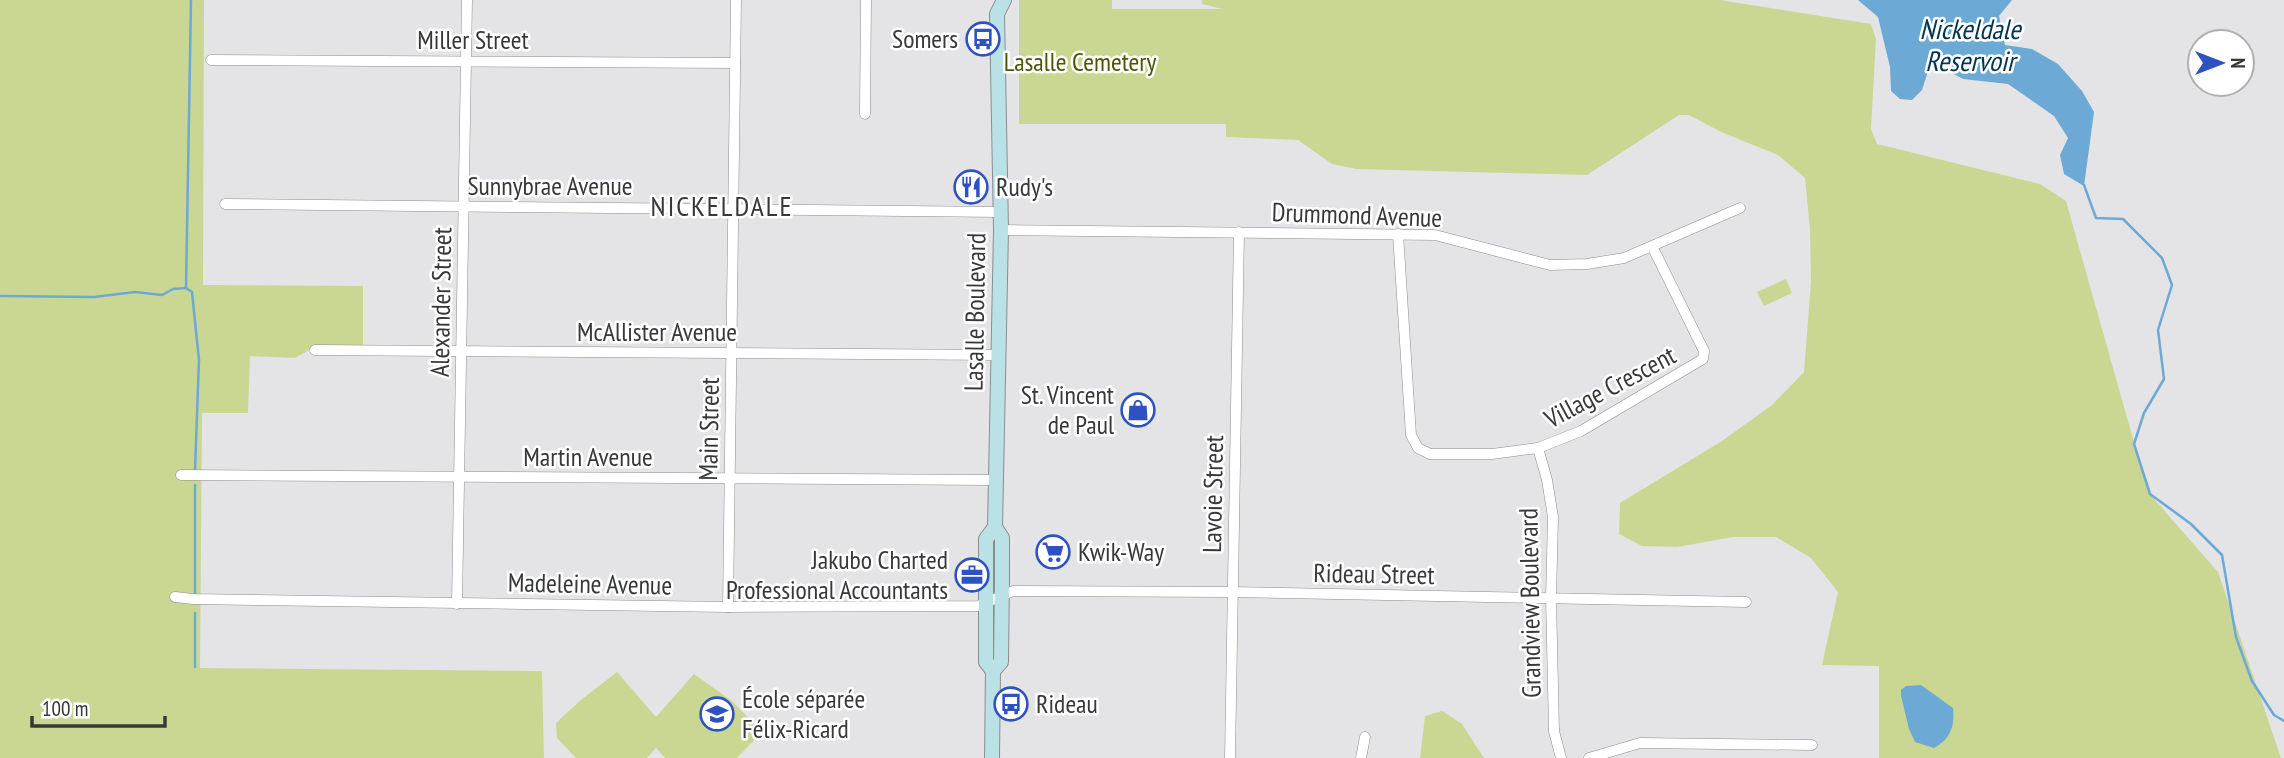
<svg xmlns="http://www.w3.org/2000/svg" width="2284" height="758" font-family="'PT Sans Narrow',sans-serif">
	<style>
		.green { fill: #cad793 }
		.water { fill: #6caad5 }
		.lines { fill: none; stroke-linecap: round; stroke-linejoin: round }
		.stream { stroke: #6caad5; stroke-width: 2.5 }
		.street-casing { stroke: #8d8d8f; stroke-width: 11 }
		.secondary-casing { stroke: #8d8d8f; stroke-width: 16 }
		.street { stroke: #fff; stroke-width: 10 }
		.secondary { stroke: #bae1e6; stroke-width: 14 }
		.labels { text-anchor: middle; stroke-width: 5; stroke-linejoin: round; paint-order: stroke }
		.poi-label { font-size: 26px; fill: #373838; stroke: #fff; text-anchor: start }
		.street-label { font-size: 26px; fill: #373838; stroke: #fff }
		.park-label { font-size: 26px; fill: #4d5607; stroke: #fff }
		.water-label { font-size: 28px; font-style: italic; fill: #003552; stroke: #fff }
		.neighbourhood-label { font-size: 28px; letter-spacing: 2px; fill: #373838; stroke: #fff }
	</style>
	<rect width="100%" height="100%" fill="#e4e4e7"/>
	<!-- green -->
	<g class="green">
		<path d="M0 0H204L203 285 363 286V350L311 349 295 358 250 356 248 413H202L200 668 542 671 544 758H0Z"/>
		<path d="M1019 0H1112V9H1222L1202 4V0H1720L1871 24 1876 39 1871 129 1877 144 2040 184 2066 201 2148 492 2218 572 2281 758H1879V666L1822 665 1838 592 1811 558 1776 537H1733L1677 547 1642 546 1619 534 1620 503 1722 441 1772 405 1804 372 1811 282 1810 230 1805 178 1778 155 1721 132 1689 115H1679L1587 175 1356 169 1332 164 1298 140 1226 137V124H1019Z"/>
		<path d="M1786 279 1792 293 1764 306 1757 292Z"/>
		<path d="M617 672 656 717 694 674 732 701 762 732 737 758H665L656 748 647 758H576L557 738 556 723 582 699Z"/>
		<path d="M1442 711 1462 724 1484 758H1420L1425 716Z"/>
	</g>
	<!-- water -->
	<g class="water">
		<path d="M1858 0H2012L1999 16 2005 45 2032 49 2058 64 2082 91 2094 112 2084 186 2064 174 2060 155 2068 138 2054 116 2008 84 1963 79 1937 65H1930L1922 90 1912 100 1900 99 1891 91 1890 67 1878 17Z"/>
		<path d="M1921 685 1953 708C1955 727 1950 739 1934 748L1915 742 1909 729 1901 696V690L1906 686Z"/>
	</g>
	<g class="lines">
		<!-- stream -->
		<g class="stream">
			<path d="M191 0 186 288 192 292 199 360 195 470"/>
			<path d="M2084 185 2096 218 2123 219 2162 258 2172 285 2158 330 2164 379 2144 413 2134 444 2150 494 2191 524 2222 555 2236 637 2252 681 2274 715 2284 721"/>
			<path d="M0 296 94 297 135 292 162 295 173 289 186 288"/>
			<path d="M195 595V485"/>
			<path d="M195 613V667"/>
		</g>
		<defs>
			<g id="street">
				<path d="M211 60 735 63"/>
				<path d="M865 114 866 0"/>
				<path d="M225 204 1001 212"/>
				<path d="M1001 230 1435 235 1550 265 1587 264 1624 258 1740 208"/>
				<path d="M1398 234 1411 435 1418 448 1430 454H1492L1538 448 1581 431 1703 359 1704 351 1653 248"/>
				<path d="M315 350 998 355"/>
				<path d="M1538 448 1547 480 1553 517 1551 598 1554 731 1561 758"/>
				<path d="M181 475 995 480"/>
				<path d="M175 597 193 599 728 607 978 606 1013 591 1232 592 1746 602"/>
				<path d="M457 604 467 0"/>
				<path d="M728 607 736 0"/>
				<path d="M1230 758 1239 232"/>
				<path d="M1361 758 1365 737"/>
				<path d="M1589 758 1640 743 1812 745"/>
			</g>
			<g id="secondary">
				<path d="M993 671 986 662V539L995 527 1001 230 997 14 1004 0"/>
				<path d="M992 758 993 671 1001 662 1002 582V538L995 527"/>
			</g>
		</defs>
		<!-- street casing -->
		<use href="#street" class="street-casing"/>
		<!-- secondary casing -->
		<use href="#secondary" class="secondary-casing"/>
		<!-- street -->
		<use href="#street" class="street"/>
		<!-- secondary -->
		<use href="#secondary" class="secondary"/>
	</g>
	<!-- icons -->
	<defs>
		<symbol id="bus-ring" viewBox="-11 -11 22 22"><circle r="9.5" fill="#fff" stroke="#2f52c2" stroke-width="1.5"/><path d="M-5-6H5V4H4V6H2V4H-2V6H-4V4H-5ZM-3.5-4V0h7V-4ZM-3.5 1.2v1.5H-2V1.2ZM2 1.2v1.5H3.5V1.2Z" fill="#2f52c2"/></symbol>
		<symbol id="restaurant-ring" viewBox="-11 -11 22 22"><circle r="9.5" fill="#fff" stroke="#2f52c2" stroke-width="1.5"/><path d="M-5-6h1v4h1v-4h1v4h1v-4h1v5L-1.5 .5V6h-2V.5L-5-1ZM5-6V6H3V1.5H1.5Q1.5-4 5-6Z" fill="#2f52c2"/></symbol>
		<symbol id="shop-ring" viewBox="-11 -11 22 22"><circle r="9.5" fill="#fff" stroke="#2f52c2" stroke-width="1.5"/><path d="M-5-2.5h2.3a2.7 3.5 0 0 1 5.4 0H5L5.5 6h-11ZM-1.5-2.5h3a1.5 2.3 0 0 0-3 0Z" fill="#2f52c2"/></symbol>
		<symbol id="supermarket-ring" viewBox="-11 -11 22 22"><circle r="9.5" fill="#fff" stroke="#2f52c2" stroke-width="1.5"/><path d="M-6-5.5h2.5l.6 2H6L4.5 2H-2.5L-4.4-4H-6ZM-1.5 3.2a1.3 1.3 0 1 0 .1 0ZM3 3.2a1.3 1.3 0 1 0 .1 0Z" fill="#2f52c2"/></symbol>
		<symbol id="office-ring" viewBox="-11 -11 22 22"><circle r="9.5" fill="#fff" stroke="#2f52c2" stroke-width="1.5"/><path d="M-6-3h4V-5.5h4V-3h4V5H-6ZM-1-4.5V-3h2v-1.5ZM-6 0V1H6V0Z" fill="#2f52c2"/></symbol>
		<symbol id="school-ring" viewBox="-11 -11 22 22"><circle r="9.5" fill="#fff" stroke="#2f52c2" stroke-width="1.5"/><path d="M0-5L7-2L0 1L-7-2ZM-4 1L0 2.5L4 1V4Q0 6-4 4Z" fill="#2f52c2"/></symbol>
	</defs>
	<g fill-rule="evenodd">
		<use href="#bus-ring" x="964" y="20" width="38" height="38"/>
		<use href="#restaurant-ring" x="952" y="168" width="38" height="38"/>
		<use href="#shop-ring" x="1119" y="391" width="38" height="38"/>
		<use href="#supermarket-ring" x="1034" y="533" width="38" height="38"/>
		<use href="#office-ring" x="953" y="556" width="38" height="38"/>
		<use href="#bus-ring" x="992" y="685" width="38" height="38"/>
		<use href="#school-ring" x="698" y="695" width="38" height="38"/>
	</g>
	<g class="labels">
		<!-- poi labels -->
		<g class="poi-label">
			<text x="958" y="48" text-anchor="end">Somers</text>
			<text x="996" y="196">Rudy's</text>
			<text x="1114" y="404" text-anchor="end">St. Vincent<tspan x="1114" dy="30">de Paul</tspan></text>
			<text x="1078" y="561">Kwik-Way</text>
			<text x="948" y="569" text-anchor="end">Jakubo Charted<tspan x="948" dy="30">Professional Accountants</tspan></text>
			<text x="742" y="708">École séparée<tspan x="742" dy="30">Félix-Ricard</tspan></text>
			<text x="1036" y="713">Rideau</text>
		</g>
		<!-- street labels -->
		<g class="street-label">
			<text x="473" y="49">Miller Street</text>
			<text x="550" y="195">Sunnybrae Avenue</text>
			<text transform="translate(1357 215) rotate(2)" y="9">Drummond Avenue</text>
			<text transform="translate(441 302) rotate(-89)" y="9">Alexander Street</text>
			<text transform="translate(975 312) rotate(-89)" y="9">Lasalle Boulevard</text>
			<text x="657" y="341">McAllister Avenue</text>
			<text transform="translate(1610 387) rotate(-28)" y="9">Village Crescent</text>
			<text transform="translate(709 429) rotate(-89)" y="9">Main Street</text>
			<text x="588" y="466">Martin Avenue</text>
			<text transform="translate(1213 494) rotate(-89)" y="9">Lavoie Street</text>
			<text transform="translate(1374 574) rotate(1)" y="9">Rideau Street</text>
			<text transform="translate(590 584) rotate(1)" y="9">Madeleine Avenue</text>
			<text transform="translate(1530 603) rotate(-91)" y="9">Grandview Boulevard</text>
		</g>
		<!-- park labels -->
		<g class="park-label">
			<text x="1080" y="71">Lasalle Cemetery</text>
		</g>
		<!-- water labels -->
		<g class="water-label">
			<text x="1970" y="39">Nickeldale<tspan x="1970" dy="32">Reservoir</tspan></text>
		</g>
		<!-- neighbourhood labels -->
		<g class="neighbourhood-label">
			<text x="722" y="216">NICKELDALE</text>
		</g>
	</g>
	<!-- north arrow -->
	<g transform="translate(2221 63) rotate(90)"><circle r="33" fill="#ffffff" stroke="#afafaf" stroke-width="2"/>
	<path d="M0-5L12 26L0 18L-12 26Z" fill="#2f52c2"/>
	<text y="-10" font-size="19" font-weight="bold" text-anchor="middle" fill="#373838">N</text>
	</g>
	<!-- scale -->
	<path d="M32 716v10h133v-10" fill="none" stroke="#373838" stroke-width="3.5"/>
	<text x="42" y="716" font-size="21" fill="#373838" stroke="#ffffff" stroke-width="5" paint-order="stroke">100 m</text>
</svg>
